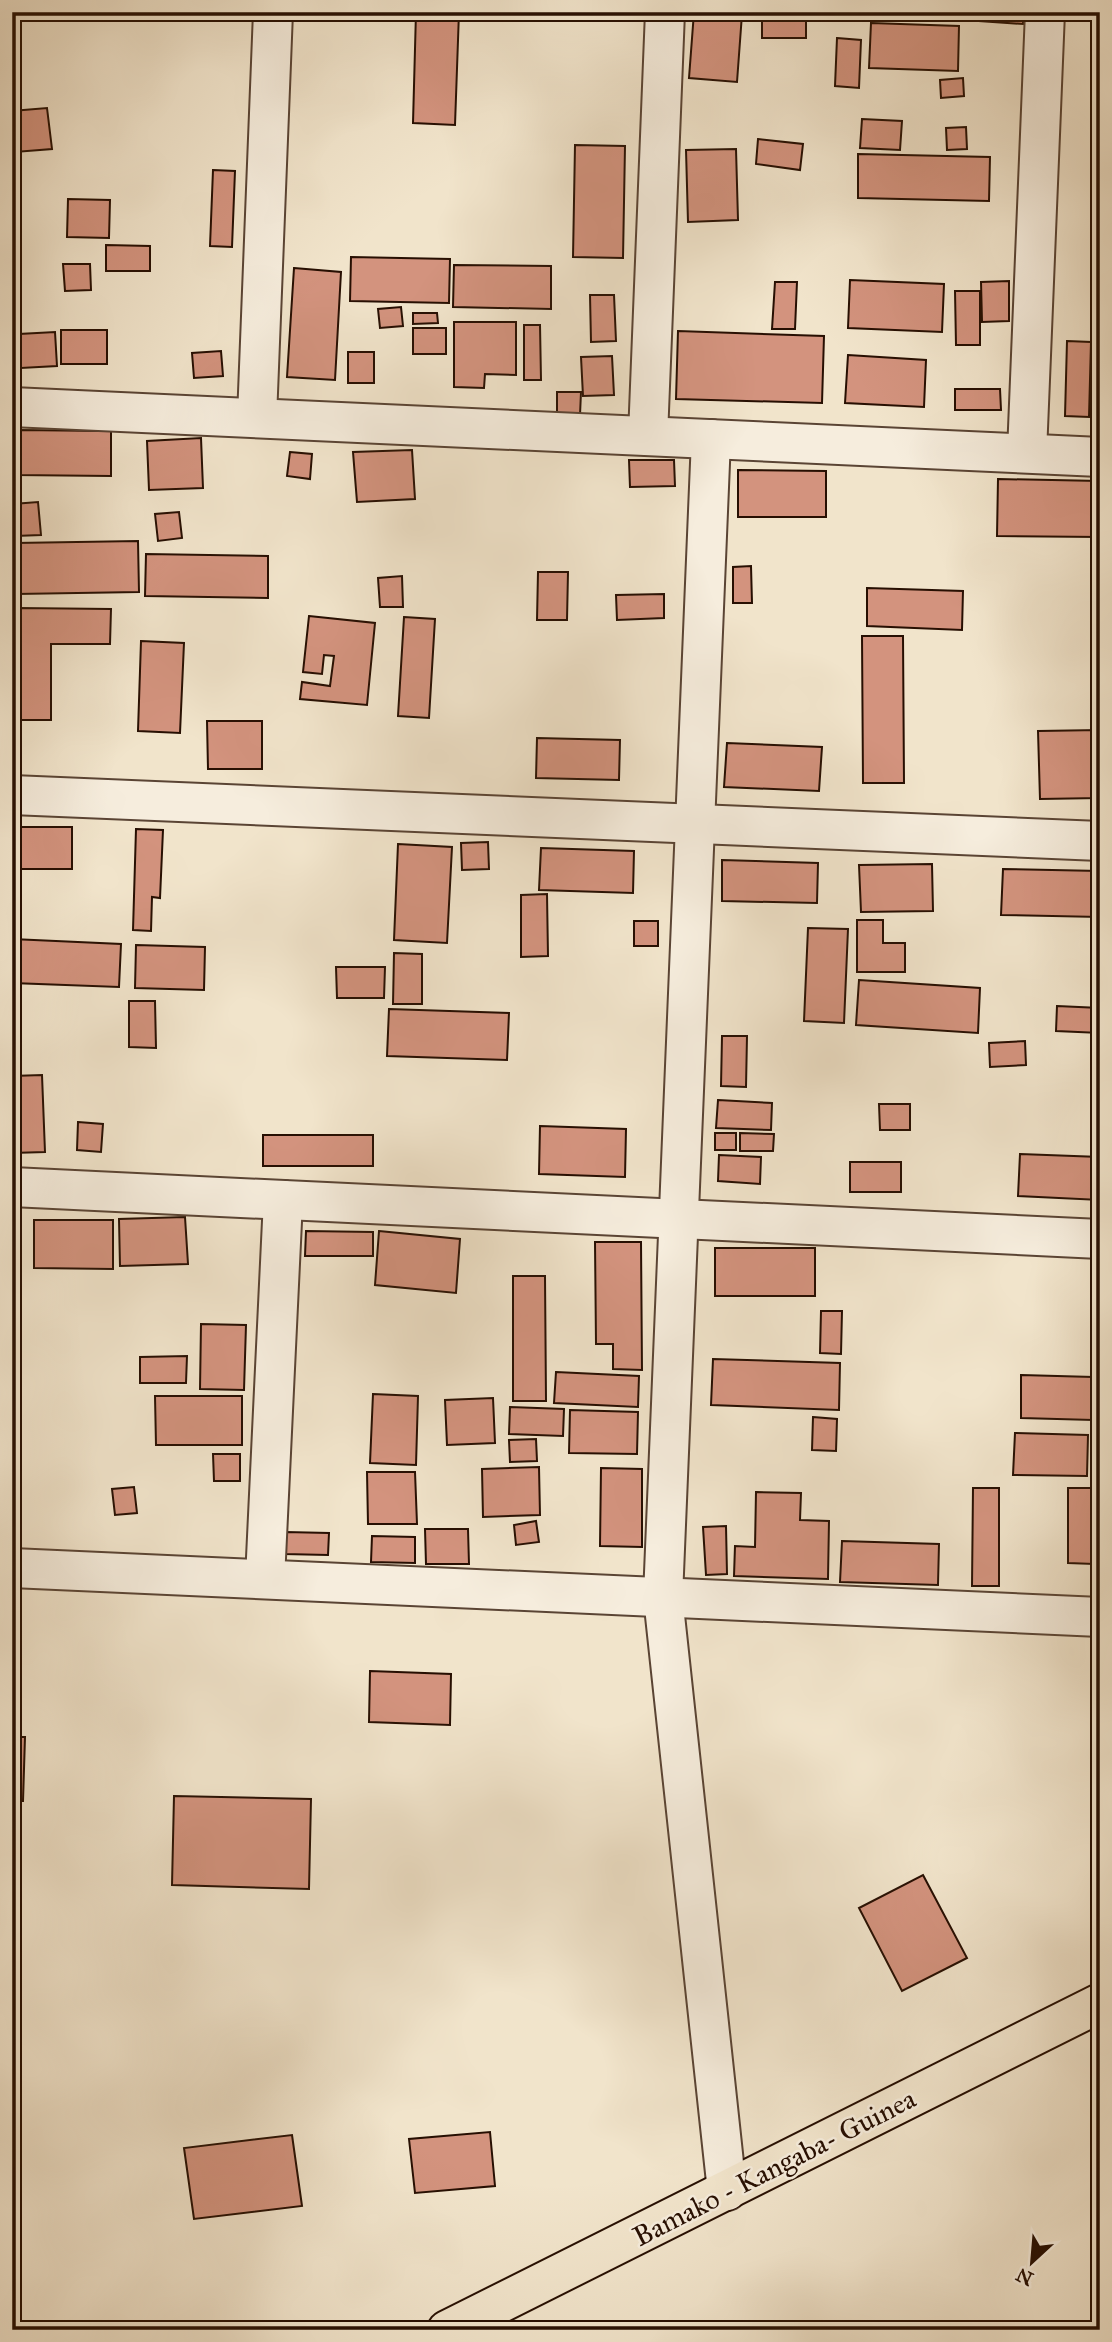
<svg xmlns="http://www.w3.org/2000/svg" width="1112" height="2342" font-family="'IM FELL Great Primer',serif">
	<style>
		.building { fill: #d3937e; stroke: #270f02; stroke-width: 2 }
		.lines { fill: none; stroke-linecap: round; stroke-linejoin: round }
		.minor-casing { stroke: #5a4434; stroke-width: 42 }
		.major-casing { stroke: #270f02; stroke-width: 42 }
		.minor { stroke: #f6eddd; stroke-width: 38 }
		.major { stroke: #f1e4cb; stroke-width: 38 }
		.labels { text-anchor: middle; stroke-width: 5; stroke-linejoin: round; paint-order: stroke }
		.street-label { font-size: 28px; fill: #270f02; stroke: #f6eddd }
	</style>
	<rect width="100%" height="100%" fill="#f1e4cb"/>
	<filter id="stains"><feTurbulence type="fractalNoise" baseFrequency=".00286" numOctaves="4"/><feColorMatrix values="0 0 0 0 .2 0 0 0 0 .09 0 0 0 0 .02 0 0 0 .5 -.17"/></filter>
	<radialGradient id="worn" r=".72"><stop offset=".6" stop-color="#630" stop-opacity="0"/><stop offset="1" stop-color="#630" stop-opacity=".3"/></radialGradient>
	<!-- building -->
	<g class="building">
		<path d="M24 12H71V19L25 20Z"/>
		<path d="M416 12H459L455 125 413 123Z"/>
		<path d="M694 12 742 14 737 82 689 78Z"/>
		<path d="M936 12H1024L1023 24 936 18Z"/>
		<rect x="762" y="15" width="44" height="23"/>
		<path d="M871 23 959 26 958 71 869 68Z"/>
		<path d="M837 38 861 40 859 88 835 86Z"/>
		<path d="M963 78 964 96 941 98 940 80Z"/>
		<path d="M47 108 52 149 15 152 12 111Z"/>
		<path d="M862 119 902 121 900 150 860 148Z"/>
		<path d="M966 127 967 149 947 150 946 128Z"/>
		<path d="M758 139 803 144 800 170 756 164Z"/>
		<path d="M575 145 625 146 623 258 573 257Z"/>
		<path d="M736 149 738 220 688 222 686 150Z"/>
		<path d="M858 154 990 157 989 201 858 198Z"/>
		<path d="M213 170 235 171 232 247 210 246Z"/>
		<path d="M68 199 110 200 109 238 67 237Z"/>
		<path d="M106 245 150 246V271H106Z"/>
		<path d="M351 257 450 259 449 303 350 301Z"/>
		<path d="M63 264H90L91 290 65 291Z"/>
		<path d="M454 265 551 266V309L453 307Z"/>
		<path d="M294 268 341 272 335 380 287 377Z"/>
		<path d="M850 280 944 284 942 332 848 328Z"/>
		<path d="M1009 281V321L982 322 981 282Z"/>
		<path d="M775 282H797L795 329H772Z"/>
		<path d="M955 291H980V345H956Z"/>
		<path d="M590 295H614L616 341 591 342Z"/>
		<path d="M401 307 403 326 380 328 378 309Z"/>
		<path d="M413 313H437L438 323 413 324Z"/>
		<path d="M454 322H516V375L485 374 484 388 454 387Z"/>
		<path d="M524 325H540L541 380H524Z"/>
		<rect x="413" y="328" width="33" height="26"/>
		<rect x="61" y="330" width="46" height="34"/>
		<path d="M678 331 824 336 822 403 676 399Z"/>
		<path d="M55 332 57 366 21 368 19 334Z"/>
		<path d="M1067 341 1091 342 1089 417 1065 416Z"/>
		<path d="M221 351 223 376 194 378 192 353Z"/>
		<rect x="348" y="352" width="26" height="31"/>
		<path d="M848 355 926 360 924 407 845 403Z"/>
		<path d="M612 356 614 395 583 396 581 357Z"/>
		<path d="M955 389H1000L1001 410H955Z"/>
		<path d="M557 392H581L580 415H557Z"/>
		<path d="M16 430 111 431V476L15 475Z"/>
		<path d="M201 438 203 488 149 490 147 441Z"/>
		<path d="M412 450 415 499 357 502 353 452Z"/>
		<path d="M290 452 312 454 310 479 287 476Z"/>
		<path d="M629 460H674L675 486 630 487Z"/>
		<path d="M738 470 826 471V517H738Z"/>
		<path d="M998 479 1100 481V537L997 536Z"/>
		<path d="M38 502 41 535 15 536 13 504Z"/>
		<path d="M179 512 182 538 158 541 155 514Z"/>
		<path d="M138 541 139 592 16 594 15 543Z"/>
		<path d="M146 554 268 556V598L145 596Z"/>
		<path d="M751 566 752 603H733V567Z"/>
		<path d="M538 572H568L567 620H537Z"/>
		<path d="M402 576 403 607H380L378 578Z"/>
		<path d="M867 588 963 591 962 630 867 626Z"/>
		<path d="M664 594V618L617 620 616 595Z"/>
		<path d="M18 608 111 609 110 644H51V720H17Z"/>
		<path d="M309 616 375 623 367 705 300 699 302 682 330 686 334 656 324 655 322 674 303 672Z"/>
		<path d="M404 617 435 619 429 718 398 716Z"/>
		<path d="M862 636H903L904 783H863Z"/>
		<path d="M141 641 184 643 180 733 138 731Z"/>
		<path d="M207 721H262V769H208Z"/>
		<path d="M1100 730V798L1040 799 1038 731Z"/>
		<path d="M537 738 620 740 619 780 536 778Z"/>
		<path d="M727 743 822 747 819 791 724 787Z"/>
		<rect x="12" y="827" width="60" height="42"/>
		<path d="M136 829 163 830 160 898 152 897 151 931 133 930Z"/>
		<path d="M488 842 489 869 462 870 461 843Z"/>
		<path d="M398 844 452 847 447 943 394 940Z"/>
		<path d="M541 848 634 851 633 893 539 890Z"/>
		<path d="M722 860 818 863 817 903 722 901Z"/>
		<path d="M932 864 933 911 861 912 859 865Z"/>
		<path d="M1003 869 1100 871V917L1001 915Z"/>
		<path d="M547 894 548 956 521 957V895Z"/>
		<path d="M857 920H883V943H905V972H857Z"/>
		<rect x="634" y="921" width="24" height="25"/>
		<path d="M808 928 848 929 844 1023 804 1021Z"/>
		<path d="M12 939 121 944 119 987 12 983Z"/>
		<path d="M136 945 205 947 204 990 135 988Z"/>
		<path d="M394 953 422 954V1004H393Z"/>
		<path d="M336 967H385L384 998H337Z"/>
		<path d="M859 980 980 988 978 1033 856 1025Z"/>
		<path d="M129 1001H155L156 1048 129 1047Z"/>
		<path d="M1057 1006 1100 1008V1033L1056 1031Z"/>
		<path d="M389 1009 509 1013 507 1060 387 1056Z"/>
		<path d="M722 1036H747L746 1087 721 1086Z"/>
		<path d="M1025 1041 1026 1065 990 1067 989 1043Z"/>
		<path d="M42 1075 45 1152 12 1153V1076Z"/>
		<path d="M718 1100 772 1103 771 1130 716 1128Z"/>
		<path d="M879 1104H910V1130H880Z"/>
		<path d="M78 1122 103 1124 101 1152 77 1150Z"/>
		<path d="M540 1126 626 1129 625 1177 539 1174Z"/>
		<rect x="715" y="1133" width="21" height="17"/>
		<path d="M740 1133 774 1134 773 1151H740Z"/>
		<rect x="263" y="1135" width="110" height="31"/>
		<path d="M1020 1154 1100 1157V1200L1018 1196Z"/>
		<path d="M719 1155 761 1157 760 1184 718 1181Z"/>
		<rect x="850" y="1162" width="51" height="30"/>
		<path d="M185 1217 188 1264 120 1266 119 1219Z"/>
		<path d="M34 1220H113V1269L34 1268Z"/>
		<path d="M306 1231 373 1232V1256H305Z"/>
		<path d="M379 1231 460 1239 456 1293 375 1285Z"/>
		<path d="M595 1242H641L642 1370 613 1369V1344H596Z"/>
		<rect x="715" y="1248" width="100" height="48"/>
		<path d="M513 1276H545L546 1401H513Z"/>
		<path d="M821 1311H842L841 1354 820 1353Z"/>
		<path d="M201 1324 246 1325 244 1390 200 1389Z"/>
		<path d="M187 1356 186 1383H140V1357Z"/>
		<path d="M713 1359 840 1363 839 1410 711 1405Z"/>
		<path d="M556 1372 639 1376 638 1407 554 1403Z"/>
		<path d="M1021 1375 1093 1377V1420L1021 1418Z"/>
		<path d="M373 1394 418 1396 416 1465 370 1463Z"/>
		<path d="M155 1396H242V1445H156Z"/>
		<path d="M493 1398 495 1443 447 1445 445 1400Z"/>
		<path d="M510 1407 564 1409 563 1436 509 1434Z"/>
		<path d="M570 1410 638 1412 637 1454 569 1453Z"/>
		<path d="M813 1417 837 1419 836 1451 812 1450Z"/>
		<path d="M1015 1433 1088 1435 1087 1476 1013 1475Z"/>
		<path d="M536 1439 537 1461 510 1462 509 1440Z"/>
		<path d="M213 1454H240V1481H214Z"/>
		<path d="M539 1467 540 1515 483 1517 482 1469Z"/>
		<path d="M601 1468 642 1469V1547L600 1546Z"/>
		<path d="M367 1472H415L417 1524H368Z"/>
		<path d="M134 1487 137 1513 115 1515 112 1489Z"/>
		<path d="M973 1488H999V1586H972Z"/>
		<path d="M1068 1488H1094V1564L1068 1563Z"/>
		<path d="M756 1492 801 1493 800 1520 829 1521 828 1579 734 1576 735 1546 755 1547Z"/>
		<path d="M536 1521 539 1542 516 1545 514 1525Z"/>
		<path d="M726 1526 727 1574 706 1575 703 1527Z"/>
		<path d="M425 1529H468L469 1564H426Z"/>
		<path d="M285 1532 329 1533 328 1555 284 1554Z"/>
		<path d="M372 1536 415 1537V1563L371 1562Z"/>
		<path d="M842 1541 939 1544 938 1585 840 1582Z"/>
		<path d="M370 1671 451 1674 450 1725 369 1722Z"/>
		<path d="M12 1737H25L23 1801H12Z"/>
		<path d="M174 1796 311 1799 309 1889 172 1885Z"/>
		<path d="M923 1875 967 1958 902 1991 859 1908Z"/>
		<path d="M490 2132 495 2186 415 2193 409 2139Z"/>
		<path d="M292 2135 302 2206 194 2219 184 2148Z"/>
	</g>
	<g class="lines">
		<defs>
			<g id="minor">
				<path d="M12 407 1100 457"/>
				<path d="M257 418 273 12"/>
				<path d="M648 436 665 12"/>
				<path d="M711 439 663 1597 727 2191"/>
				<path d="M1027 453 1045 12"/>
				<path d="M12 795 1100 841"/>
				<path d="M12 1187 1100 1239"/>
				<path d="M12 1568 1100 1617"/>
				<path d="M265 1579 283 1200"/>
			</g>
			<path id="major" d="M447 2330 1100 2003"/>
		</defs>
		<!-- minor casing -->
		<use href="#minor" class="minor-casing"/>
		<!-- major casing -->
		<use href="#major" class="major-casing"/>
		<!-- minor -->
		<use href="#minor" class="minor"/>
		<!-- major -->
		<use href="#major" class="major"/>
	</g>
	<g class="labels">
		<!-- street labels -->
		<g class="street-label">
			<text transform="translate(774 2167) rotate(-27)" y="10">Bamako - Kangaba- Guinea</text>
		</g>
	</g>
	<!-- margin -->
	<rect width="1112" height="2342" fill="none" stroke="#f1e4cb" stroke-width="42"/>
	<rect x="14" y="14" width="1084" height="2314" fill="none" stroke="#270f02" stroke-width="3.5"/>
	<rect x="21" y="21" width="1070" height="2300" fill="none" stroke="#270f02" stroke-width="2"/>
	<!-- north arrow -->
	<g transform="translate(1032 2262) rotate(206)" stroke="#f6eddd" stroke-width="5" paint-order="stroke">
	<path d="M0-5L12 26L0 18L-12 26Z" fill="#270f02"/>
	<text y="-10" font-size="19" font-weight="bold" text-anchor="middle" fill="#270f02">N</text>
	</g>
	<rect width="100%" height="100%" filter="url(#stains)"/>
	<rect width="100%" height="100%" fill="url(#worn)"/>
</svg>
